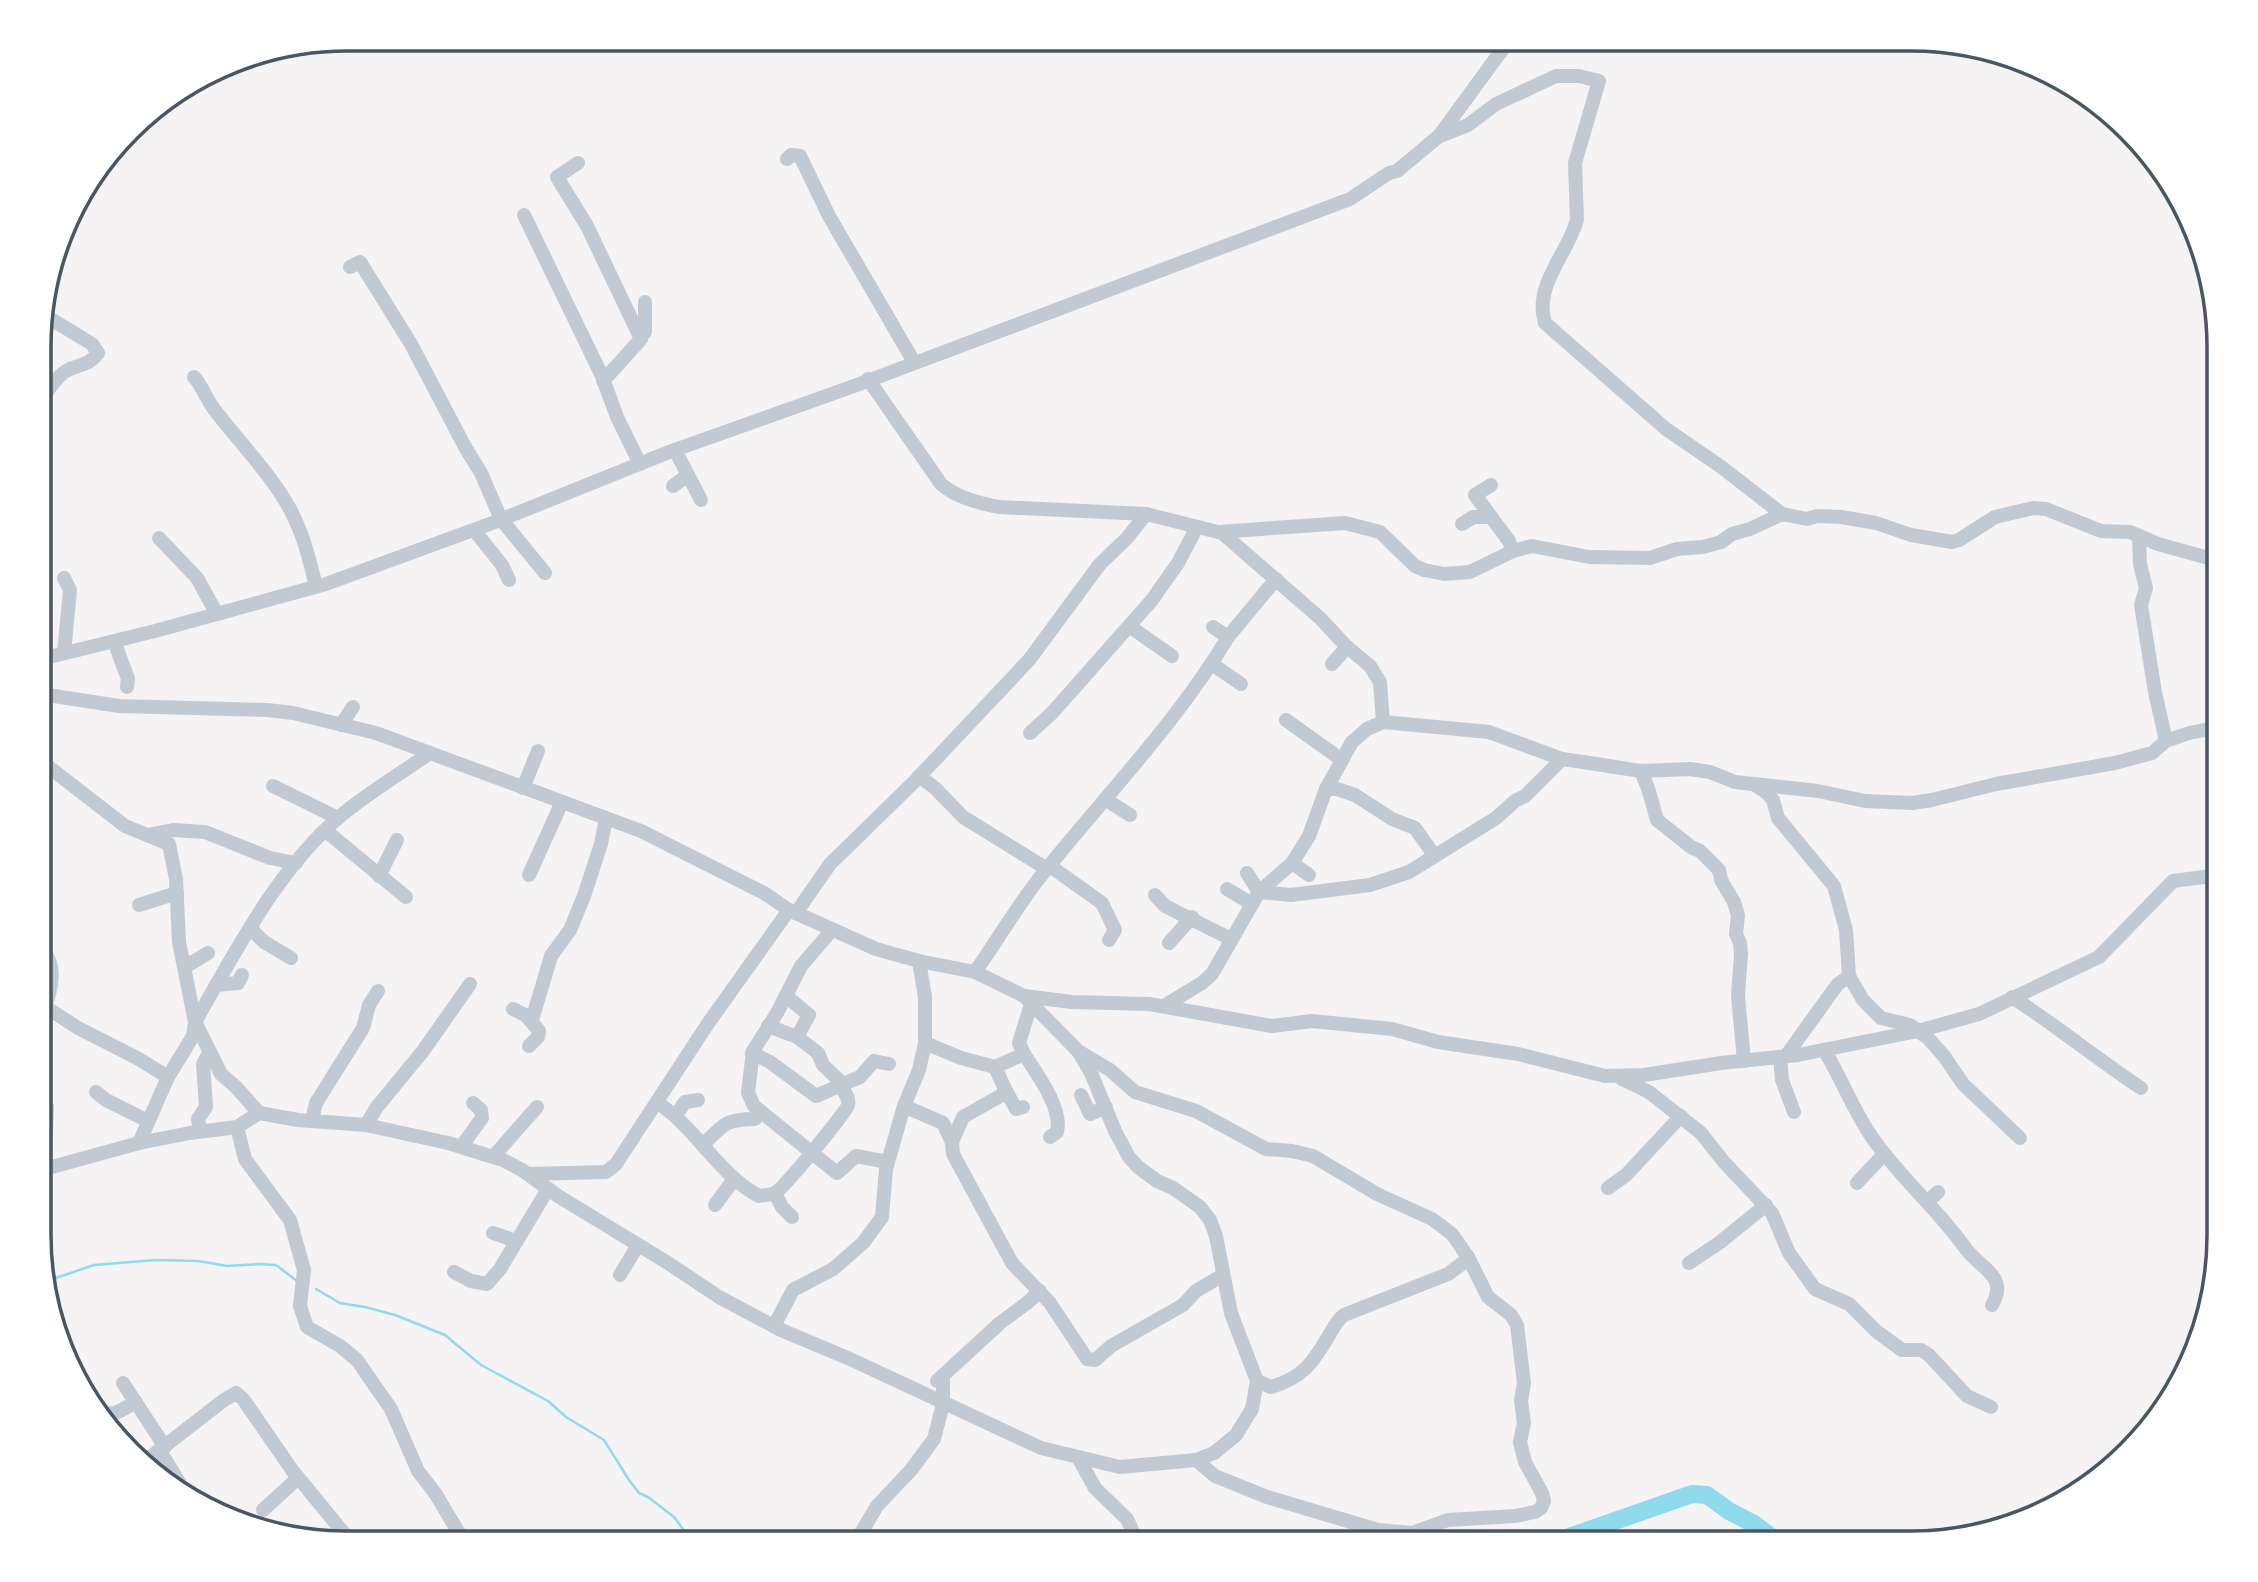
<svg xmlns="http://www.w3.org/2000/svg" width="2258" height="1582" font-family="Montserrat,sans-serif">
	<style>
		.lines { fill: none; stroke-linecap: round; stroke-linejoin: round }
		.stream { stroke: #90daee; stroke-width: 2.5 }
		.river { stroke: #90daee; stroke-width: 18 }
		.minor { stroke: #c1cad2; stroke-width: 14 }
		.rim { fill: none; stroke: #4a5661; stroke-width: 3.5 }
	</style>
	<rect width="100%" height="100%" fill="#f5f3f3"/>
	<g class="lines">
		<!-- stream -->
		<g class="stream">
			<path d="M44 1282 94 1265 156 1260 198 1261 227 1266 260 1264 276 1265 297 1281"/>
			<path d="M316 1289 340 1303 365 1307 395 1315 445 1335 481 1365 548 1401 566 1417 604 1440 629 1480 639 1493 648 1497 674 1517 693 1543"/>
		</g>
		<!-- river -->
		<path class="river" d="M1552 1543 1692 1494 1707 1495 1729 1511 1754 1524 1779 1543"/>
		<!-- minor -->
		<g class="minor">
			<path d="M1440 136 1468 125 1496 104 1556 76H1579L1599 81 1575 163 1577 220C1568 253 1533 286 1545 323L1666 429 1720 466 1782 514"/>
			<path d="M787 159 791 155 800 156 829 216 914 362"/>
			<path d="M578 163 557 177 587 226 641 339 603 381"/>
			<path d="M524 215 602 376 617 417 640 464"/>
			<path d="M350 267 360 262 411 344 465 447 481 473 501 519 545 573"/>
			<path d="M41 313 92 344 98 353C88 366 80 364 68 370 57 375 49 390 41 400"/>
			<path d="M641 337 645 332V302"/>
			<path d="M194 377C202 385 206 399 214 409 239 442 270 473 290 509 303 533 310 561 316 587"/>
			<path d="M868 379 941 484C957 498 979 503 999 507L1146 514 1218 532 1345 523 1380 532 1415 566 1424 570 1444 574 1470 572 1513 551 1532 546 1589 557 1650 558 1677 549 1703 547 1721 542 1732 534 1750 529 1782 514 1807 519 1817 516 1841 517 1876 523 1911 535 1952 542 1959 540 1995 517 2033 508 2046 509 2101 531 2130 532 2158 544 2219 561"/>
			<path d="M675 450 701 500"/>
			<path d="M1491 485 1475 495 1509 541 1513 551"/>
			<path d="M673 486 688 475"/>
			<path d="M1462 524 1473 517H1491"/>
			<path d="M474 530 502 565 509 580"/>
			<path d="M1221 532 1321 619 1345 645 1370 666 1380 682 1383 722"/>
			<path d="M2139 536 2140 564 2146 588 2141 605 2155 692 2166 741"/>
			<path d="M159 538 197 578 217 614"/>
			<path d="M64 578 70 590 64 653"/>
			<path d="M1129 626 1172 656"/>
			<path d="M1228 637 1276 579"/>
			<path d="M114 641 128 679 127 687"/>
			<path d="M41 659 155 631 326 584 495 522 669 452 854 386 1350 199 1389 173 1397 171 1439 136 1510 39"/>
			<path d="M1212 664 1241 684"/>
			<path d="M1332 664 1347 647"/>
			<path d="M41 694 119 706 267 710 293 713 376 733 641 831 764 893 789 910 876 949 919 961 975 972 1024 996 1078 1051 1110 1070 1135 1092 1196 1111 1266 1149 1292 1151 1313 1156 1377 1194 1432 1219 1452 1234 1468 1257 1488 1297 1511 1315 1517 1325 1524 1383 1521 1401 1524 1423 1520 1442 1525 1462 1542 1493 1544 1501 1541 1508 1535 1512 1515 1516 1448 1520 1412 1533 1378 1530 1267 1497 1215 1476 1196 1460"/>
			<path d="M1286 720 1342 760"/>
			<path d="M341 725 353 707"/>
			<path d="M1030 733 1052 713 1152 600 1178 563 1197 527"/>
			<path d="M41 761 125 826 169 844 176 879 179 942 195 1022 221 1074 236 1087 259 1113"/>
			<path d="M1641 771 1648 788 1657 820 1691 847 1700 851 1719 870 1721 880 1734 902 1738 915 1736 934 1740 943 1741 954 1738 996 1744 1061"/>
			<path d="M919 776 935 788 963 817 1047 869"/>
			<path d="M1755 785 1767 793 1773 800 1778 818 1834 886 1846 930 1849 976 1863 1000 1881 1018 1910 1025 1928 1038 1944 1056 1963 1084 2020 1138"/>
			<path d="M273 786 338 818"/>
			<path d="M523 788 538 751"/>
			<path d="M1326 789H1337L1355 795 1392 819 1415 828 1434 855"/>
			<path d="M1105 799 1130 815"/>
			<path d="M326 831 406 897"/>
			<path d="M147 835 173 830 205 832 270 858 296 863"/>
			<path d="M1292 863 1309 875"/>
			<path d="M1050 866 1102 903 1115 930 1109 940"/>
			<path d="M1247 873 1259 892 1291 895 1370 885 1409 872 1496 818 1515 801 1525 796 1562 759"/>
			<path d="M529 875 562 802"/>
			<path d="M379 876 397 840"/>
			<path d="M1227 889 1252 904"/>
			<path d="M1155 895 1165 906 1231 939"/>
			<path d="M139 905 177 893"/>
			<path d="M796 913 830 864 915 781 1029 660 1100 564 1127 538 1146 514"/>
			<path d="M250 928 264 942 291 958"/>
			<path d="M832 930 801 966 777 1013 753 1051 748 1093 754 1106 837 1173 856 1156 888 1162"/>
			<path d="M1169 943 1192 917"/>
			<path d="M41 949C59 965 51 995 41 1015"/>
			<path d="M185 967 208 953"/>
			<path d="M975 972C997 941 1017 906 1041 876 1104 797 1176 724 1228 637L1213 627"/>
			<path d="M216 985 238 983 242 975"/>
			<path d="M1024 996 1072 1002 1149 1004 1272 1026 1312 1021 1392 1029 1438 1042 1518 1054 1605 1076 1644 1075 1721 1063 1798 1055 1918 1031 1979 1014 2099 957 2173 881 2219 875"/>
			<path d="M2012 997C2057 1026 2097 1059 2141 1088"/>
			<path d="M41 1004 78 1028 137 1058 168 1077"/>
			<path d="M1164 1006 1202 983 1212 974 1259 892 1292 863 1309 836 1326 789 1352 742 1367 729 1383 722 1489 732 1562 759 1583 762 1641 771 1690 769 1710 772 1735 782 1818 791 1865 801 1912 803 1932 800 1996 784 2115 763 2152 753 2166 741 2189 733 2219 727"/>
			<path d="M513 1009 525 1015 530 1020 533 1017 551 956 570 930 584 896 601 844 606 818"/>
			<path d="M768 1026 797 1037 809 1015 786 996"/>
			<path d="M797 1037 818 1053 823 1065 843 1084"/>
			<path d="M925 1043 961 1058 995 1067 1024 1054 1019 1043 1031 1004"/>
			<path d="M529 1046 538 1037 539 1031 530 1020"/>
			<path d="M1824 1050C1843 1080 1854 1114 1876 1143 1904 1181 1939 1211 1966 1249 1980 1268 2009 1276 1992 1305"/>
			<path d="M752 1053 770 1062 816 1096 839 1086"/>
			<path d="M1024 1054C1037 1074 1063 1109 1057 1132L1050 1137"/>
			<path d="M1786 1056 1837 985 1849 976"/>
			<path d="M1780 1057 1782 1080 1794 1112"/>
			<path d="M1622 1079 1649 1092 1701 1133 1723 1161 1772 1213 1789 1253 1815 1289 1849 1304 1876 1331 1902 1350H1921L1929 1355 1967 1396 1991 1407"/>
			<path d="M1005 1089 1016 1109 1023 1107"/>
			<path d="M96 1092 106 1100 148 1121"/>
			<path d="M1081 1095 1090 1114 1106 1107"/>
			<path d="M41 1103 47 1107 44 1170"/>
			<path d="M658 1103C697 1129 719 1175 759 1196 764 1195 771 1195 775 1193 784 1188 847 1111 848 1105 850 1097 844 1091 839 1086L860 1077 874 1061 889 1064"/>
			<path d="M904 1106 943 1123 952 1142 953 1154 1012 1263 1050 1303 1087 1359 1095 1360 1111 1346 1183 1305 1196 1291 1223 1275"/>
			<path d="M676 1115 685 1102 698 1100"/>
			<path d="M312 1120 316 1103 363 1028 369 1005 378 991"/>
			<path d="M366 1125 377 1107 423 1051 470 984"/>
			<path d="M237 1127 245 1159 290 1220 304 1270 300 1306 307 1327 340 1346 357 1360 391 1409 418 1471 435 1493 465 1543"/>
			<path d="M200 1131 198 1119 206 1107 203 1064 209 1053"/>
			<path d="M952 1142 963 1117 1002 1095 1005 1089 995 1067"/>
			<path d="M139 1143 168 1077 193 1036 195 1022C236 951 276 872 338 818 366 794 400 774 430 753"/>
			<path d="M703 1145C723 1125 725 1119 755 1119L761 1112"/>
			<path d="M461 1147 482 1118 481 1110 473 1103"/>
			<path d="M493 1157 537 1107"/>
			<path d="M41 1170 139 1143 190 1133 237 1127 259 1113 298 1120 366 1125 448 1143 503 1160 522 1170 558 1196 668 1263 719 1297 781 1330 850 1359 1041 1448 1120 1467 1196 1460 1214 1453 1236 1435 1252 1409 1257 1381 1231 1313 1216 1236 1210 1220 1200 1207 1173 1188 1157 1181 1138 1167 1129 1157 1115 1131 1091 1073 1079 1052"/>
			<path d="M528 1174 606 1172 616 1164 709 1022 789 910"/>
			<path d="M1857 1183 1884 1154"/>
			<path d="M1608 1188 1626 1175 1681 1116"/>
			<path d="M775 1193 782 1207 792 1217"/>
			<path d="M1927 1202 1938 1192"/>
			<path d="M715 1205 734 1179"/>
			<path d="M493 1233 516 1241"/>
			<path d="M1689 1263 1719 1243 1766 1205"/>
			<path d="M454 1272 471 1281 487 1284 500 1269 548 1189"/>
			<path d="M620 1275 638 1245"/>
			<path d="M774 1326 793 1290 833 1269 863 1243 882 1217 886 1169 904 1106 919 1070 925 1043V997L919 961"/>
			<path d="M937 1381 1000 1323 1027 1303 1040 1291"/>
			<path d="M1257 1381 1271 1387C1302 1378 1312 1364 1328 1337 1333 1329 1336 1321 1344 1315L1448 1274 1463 1263 1468 1257"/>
			<path d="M123 1383 165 1447"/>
			<path d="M99 1411C113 1418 123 1409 136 1402"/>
			<path d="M160 1451 180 1484"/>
			<path d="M1079 1459 1095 1488 1127 1519 1138 1543"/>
			<path d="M144 1462 224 1400 236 1393 243 1399 292 1470 352 1543"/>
			<path d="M263 1510 298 1478"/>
			<path d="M855 1543 877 1506 911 1470 934 1439 943 1404V1376"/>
		</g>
	</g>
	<!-- crop -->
	<path d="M0 0H2258V1582H0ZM347 51H1911A296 296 0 0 1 2207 347V1235A296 296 0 0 1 1911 1531H347A296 296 0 0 1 51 1235V347A296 296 0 0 1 347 51Z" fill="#fff" fill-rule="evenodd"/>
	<path class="rim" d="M347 51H1911A296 296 0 0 1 2207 347V1235A296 296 0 0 1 1911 1531H347A296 296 0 0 1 51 1235V347A296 296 0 0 1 347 51Z"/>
</svg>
